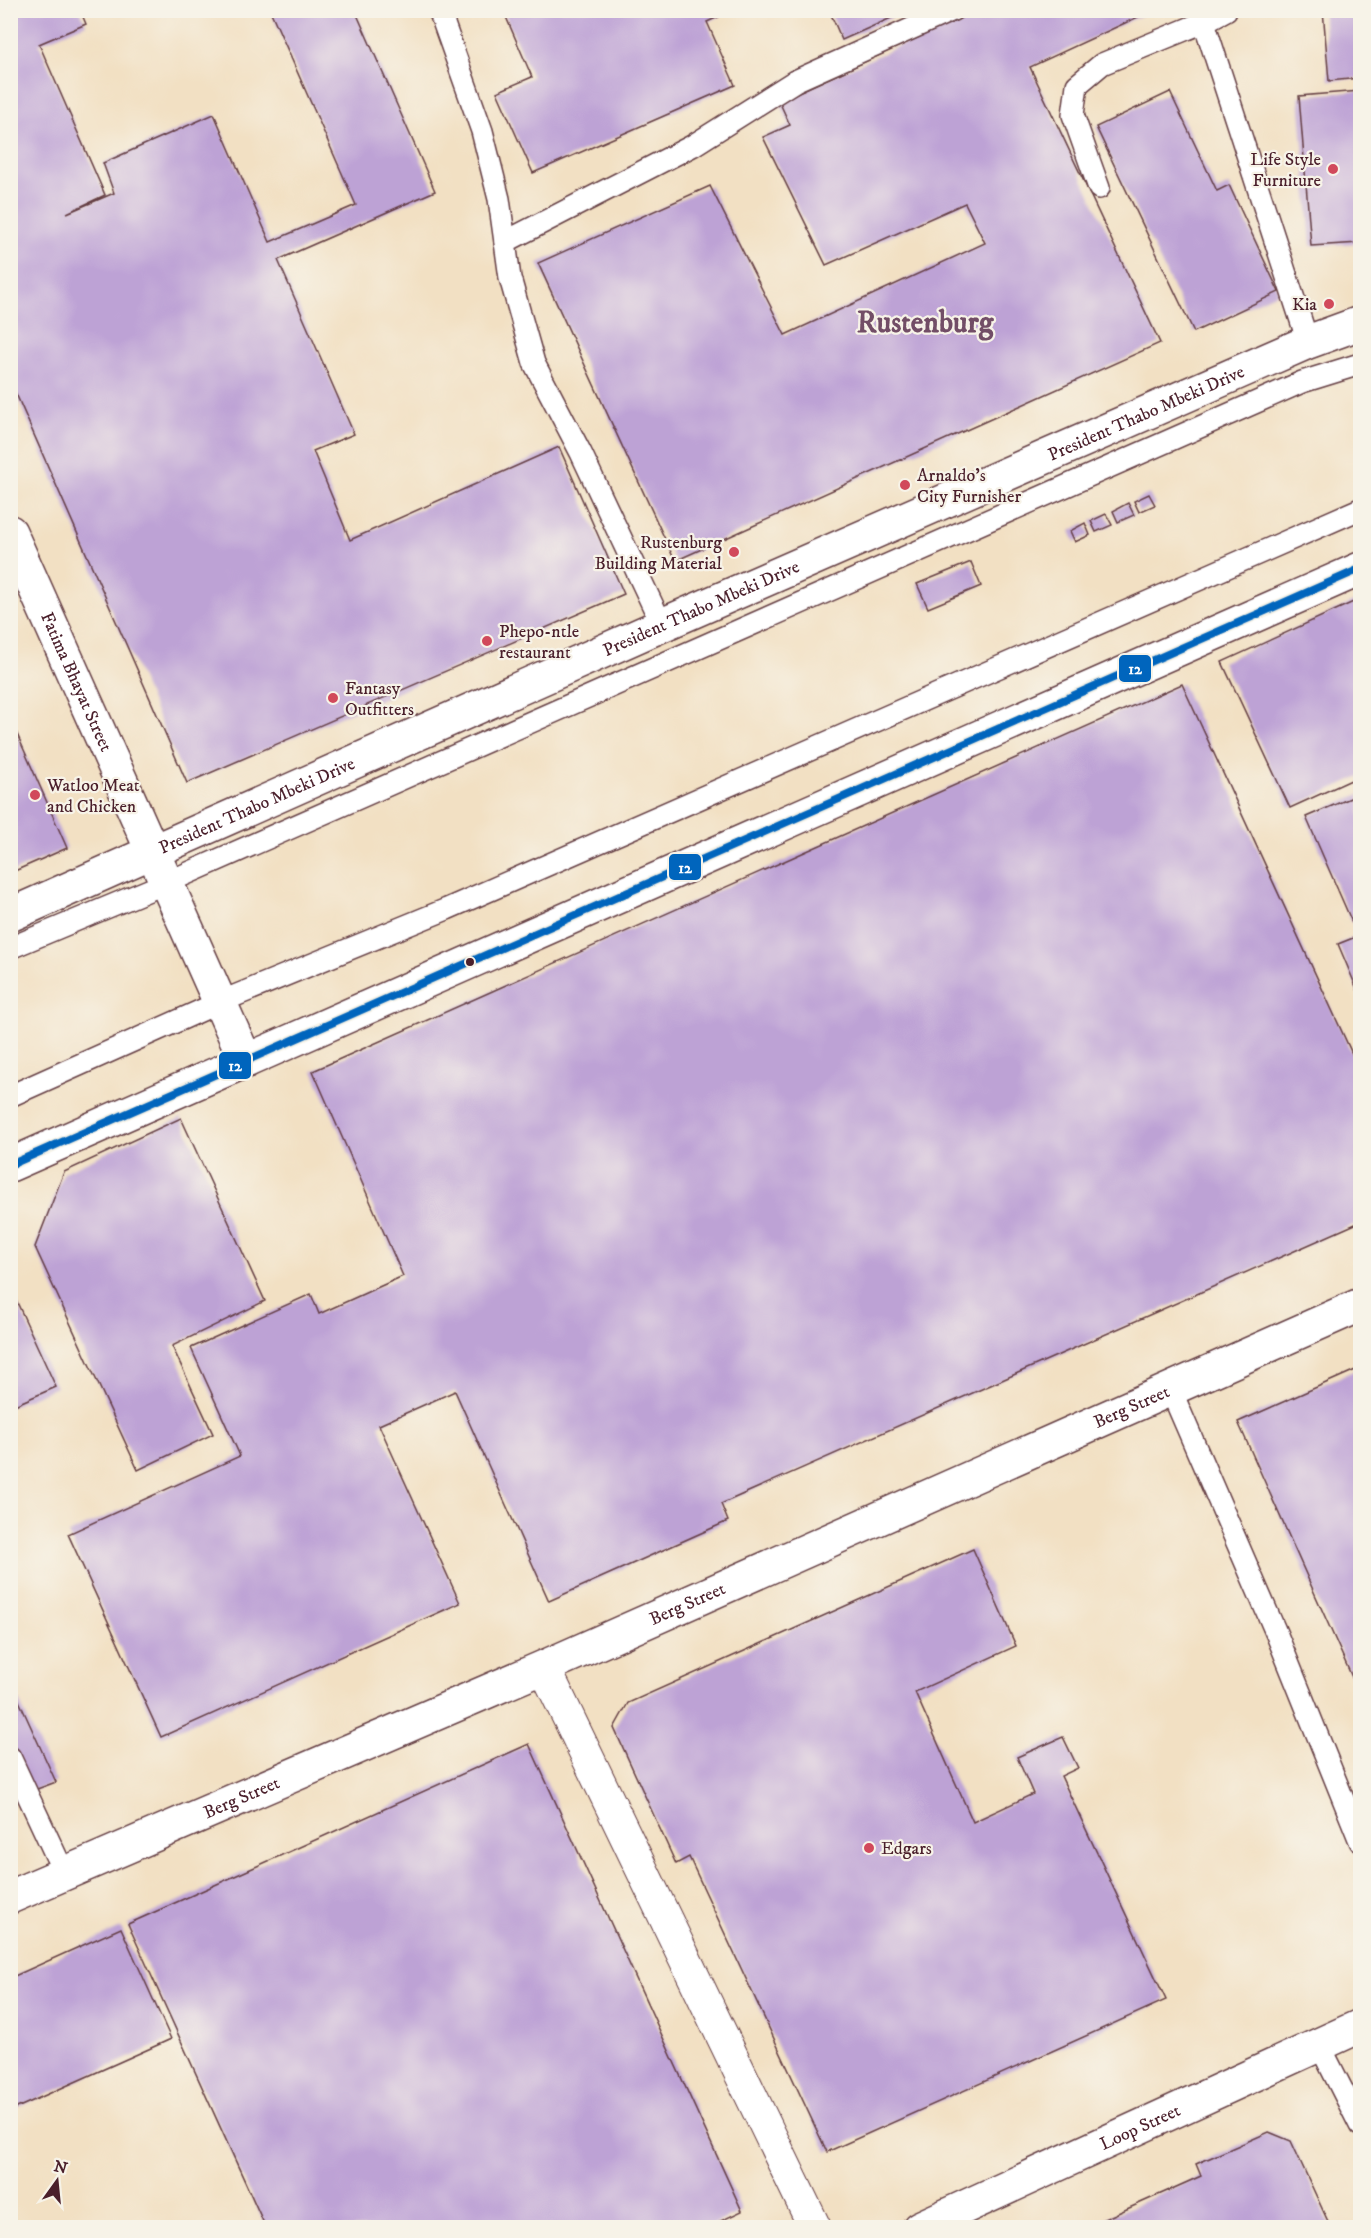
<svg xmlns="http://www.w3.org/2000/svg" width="1371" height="2238" font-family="'IM FELL DW Pica',serif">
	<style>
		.building { fill: #bda2d5 }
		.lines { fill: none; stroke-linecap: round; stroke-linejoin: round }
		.service-casing { stroke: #633c42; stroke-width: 24 }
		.pedestrian-casing { stroke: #633c42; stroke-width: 34 }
		.minor-casing { stroke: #633c42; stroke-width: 36 }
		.tertiary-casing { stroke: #633c42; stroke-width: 36 }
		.service { stroke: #fff; stroke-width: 21 }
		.pedestrian { stroke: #fff; stroke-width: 32 }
		.minor { stroke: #fff; stroke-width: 33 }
		.tertiary { stroke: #fff; stroke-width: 33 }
		.bus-1-casing { stroke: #f7f3e8; stroke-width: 12 }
		.bus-1 { stroke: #0065bd; stroke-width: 8 }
		.poi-dot { fill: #d1495b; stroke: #f7f3e8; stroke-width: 2 }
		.bus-dot { fill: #4a1f2b; stroke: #f7f3e8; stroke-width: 2 }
		.labels { text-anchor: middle; stroke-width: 4.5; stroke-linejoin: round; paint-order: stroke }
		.poi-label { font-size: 18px; fill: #4a1f2b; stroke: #f7f3e8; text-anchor: start }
		.street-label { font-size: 18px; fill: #4a1f2b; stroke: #f7f3e8 }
		.town-label { font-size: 30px; font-weight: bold; fill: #724d66; stroke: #f7f3e8 }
		.line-badge { stroke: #f7f3e8; stroke-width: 2 }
		.badge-label { font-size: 16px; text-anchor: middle; font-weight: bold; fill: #fff }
	</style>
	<rect width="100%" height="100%" fill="#f7f3e8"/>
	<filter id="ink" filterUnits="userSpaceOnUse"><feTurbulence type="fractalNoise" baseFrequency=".0167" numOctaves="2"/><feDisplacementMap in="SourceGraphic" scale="12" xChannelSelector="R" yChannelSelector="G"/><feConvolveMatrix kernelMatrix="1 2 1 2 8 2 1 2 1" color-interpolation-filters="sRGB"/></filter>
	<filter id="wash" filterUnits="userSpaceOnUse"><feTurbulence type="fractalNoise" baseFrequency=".008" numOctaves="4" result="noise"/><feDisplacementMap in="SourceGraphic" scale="24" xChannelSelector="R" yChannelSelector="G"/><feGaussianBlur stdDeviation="1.35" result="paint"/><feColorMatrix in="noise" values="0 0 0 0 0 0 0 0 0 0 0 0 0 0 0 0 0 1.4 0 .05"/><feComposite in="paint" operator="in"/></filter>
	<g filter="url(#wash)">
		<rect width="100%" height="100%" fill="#f2e0c3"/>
		<g id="blocks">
			<!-- building -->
			<g class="building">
				<path d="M10 10H80L86 24 39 44 105 195 67 213 114 193 103 163 214 114 270 242 356 205 270 10H355L435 191 278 260 354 434 313 451 350 540 559 447 624 594 187 783 10 380Z"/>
				<path d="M503 10H734L707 22 735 85 533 173 497 92 532 77Z"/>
				<path d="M829 10H909L842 40Z"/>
				<path d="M978 10H1153L1030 67 1160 343 675 561 538 263 710 186 785 335 985 243 965 203 826 265 763 137 790 125 779 101Z"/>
				<path d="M1323 10H1360V78L1329 81Z"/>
				<path d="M1360 91V243L1311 246 1299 96Z"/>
				<path d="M1170 92 1217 191 1229 185 1279 292 1194 332 1096 127Z"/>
				<path d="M1149 494 1155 505 1139 512 1134 501Z"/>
				<path d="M1128 503 1134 515 1118 522 1113 511Z"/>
				<path d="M1106 514 1112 525 1096 532 1091 521Z"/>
				<path d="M1085 523 1090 535 1075 542 1070 531Z"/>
				<path d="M971 562 981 586 928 608 917 584Z"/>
				<path d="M1360 599V776L1290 808 1222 662Z"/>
				<path d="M1182 684 1360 1071V1222L721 1504 728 1521 549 1601 455 1391 379 1425 460 1603 161 1737 68 1534 240 1456 191 1348 311 1294 319 1314 403 1276 313 1071Z"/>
				<path d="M10 718 67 848 10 873Z"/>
				<path d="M1360 794V996L1338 944 1358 936 1306 817Z"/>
				<path d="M181 1118 265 1301 172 1346 213 1434 138 1470 35 1247 64 1172Z"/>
				<path d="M10 1287 56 1387 10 1407Z"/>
				<path d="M1360 1368V1695L1238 1422Z"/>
				<path d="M973 1549 1016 1646 915 1692 973 1822 1033 1794 1017 1757 1063 1737 1078 1768 1061 1776 1166 2000 827 2152 689 1857 676 1864 614 1728 628 1703Z"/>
				<path d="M10 1681 56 1782 10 1799Z"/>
				<path d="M529 1744 742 2211 706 2228H266L128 1924Z"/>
				<path d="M121 1928 171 2039 10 2111V1978Z"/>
				<path d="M1269 2132 1291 2141 1331 2228H1084L1201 2176 1196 2164Z"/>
			</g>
		</g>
	</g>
	<g filter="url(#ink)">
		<use href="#blocks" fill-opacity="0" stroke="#633c42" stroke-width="1.5"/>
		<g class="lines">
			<defs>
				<g id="service">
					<path d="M439 10 482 131 499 199 510 278 534 363 581 453 662 625"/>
					<path d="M1204 22 1226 10"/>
					<path d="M1099 188 1073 115 1077 85 1102 64 1204 22 1308 342"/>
					<path d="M505 242 692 146 795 81 953 10"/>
					<path d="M10 948 168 882 1302 382 1360 364"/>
					<path d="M10 1096 220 1002 447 909 1360 509"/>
					<path d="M1170 1388 1277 1635 1360 1841"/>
					<path d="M10 1757 64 1873"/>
					<path d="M1319 2044 1360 2125"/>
				</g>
				<path id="pedestrian" d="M544 1667 815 2228"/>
				<g id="minor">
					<path id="s1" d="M10 532 246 1061"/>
					<path id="s2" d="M10 1897 544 1667 1360 1305"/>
					<path id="s3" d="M919 2228 1360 2026"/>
				</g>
				<g id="tertiary">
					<path id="s4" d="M10 915 662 625 1308 342 1360 323"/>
					<path d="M10 1165 1360 569"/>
				</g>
			</defs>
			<!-- service casing -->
			<use href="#service" class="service-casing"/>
			<!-- pedestrian casing -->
			<use href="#pedestrian" class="pedestrian-casing"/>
			<!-- minor casing -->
			<use href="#minor" class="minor-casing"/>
			<!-- tertiary casing -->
			<use href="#tertiary" class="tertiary-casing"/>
			<!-- service -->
			<use href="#service" class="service"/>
			<!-- pedestrian -->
			<use href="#pedestrian" class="pedestrian"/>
			<!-- minor -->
			<use href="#minor" class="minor"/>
			<!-- tertiary -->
			<use href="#tertiary" class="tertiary"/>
			<defs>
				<path id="bus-1" d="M10 1165 1360 569"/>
			</defs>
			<!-- bus-1 casing -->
			<use href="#bus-1" class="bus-1-casing"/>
			<!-- bus-1 -->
			<use href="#bus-1" class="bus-1"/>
		</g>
	</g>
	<!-- markers -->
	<g class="poi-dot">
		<circle cx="1333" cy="169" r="6"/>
		<circle cx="1329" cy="304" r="6"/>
		<circle cx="905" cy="485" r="6"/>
		<circle cx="734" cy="552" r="6"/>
		<circle cx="487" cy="641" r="6"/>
		<circle cx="333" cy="698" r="6"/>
		<circle cx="35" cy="795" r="6"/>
		<circle cx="869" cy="1848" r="6"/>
	</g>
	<circle class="bus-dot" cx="470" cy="962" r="5"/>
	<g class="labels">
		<!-- poi labels -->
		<g class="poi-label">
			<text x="1321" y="165" text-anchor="end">Life Style<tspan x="1321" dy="21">Furniture</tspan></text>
			<text x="1317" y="310" text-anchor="end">Kia</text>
			<text x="917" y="481">Arnaldo's<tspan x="917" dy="21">City Furnisher</tspan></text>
			<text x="722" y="548" text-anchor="end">Rustenburg<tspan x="722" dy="21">Building Material</tspan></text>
			<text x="499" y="637">Phepo-ntle<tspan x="499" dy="21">restaurant</tspan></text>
			<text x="345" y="694">Fantasy<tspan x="345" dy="21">Outfitters</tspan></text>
			<text x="47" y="791">Watloo Meat<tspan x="47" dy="21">and Chicken</tspan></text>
			<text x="881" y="1854">Edgars</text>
		</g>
		<!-- street labels -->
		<g class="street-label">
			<text dy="6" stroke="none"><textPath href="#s4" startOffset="1242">President Thabo Mbeki Drive</textPath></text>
			<text dy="6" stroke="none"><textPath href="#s4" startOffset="756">President Thabo Mbeki Drive</textPath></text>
			<text dy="6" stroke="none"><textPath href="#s1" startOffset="164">Fatima Bhayat Street</textPath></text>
			<text dy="6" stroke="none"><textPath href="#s4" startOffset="270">President Thabo Mbeki Drive</textPath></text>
			<text dy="6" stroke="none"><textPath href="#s2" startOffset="1224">Berg Street</textPath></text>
			<text dy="6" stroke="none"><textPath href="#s2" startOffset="738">Berg Street</textPath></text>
			<text dy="6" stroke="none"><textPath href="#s2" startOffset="252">Berg Street</textPath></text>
			<text dy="6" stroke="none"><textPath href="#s3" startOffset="243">Loop Street</textPath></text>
		</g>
		<!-- town labels -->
		<g class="town-label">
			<text x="925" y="332">Rustenburg</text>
		</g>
	</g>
	<g class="line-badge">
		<rect x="1118" y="654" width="34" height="29" rx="6" fill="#0065bd"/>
		<rect x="668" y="853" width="34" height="28" rx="6" fill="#0065bd"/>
		<rect x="218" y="1051" width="34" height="29" rx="6" fill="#0065bd"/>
	</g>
	<g class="badge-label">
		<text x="1135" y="674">12</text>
		<text x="685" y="873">12</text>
		<text x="235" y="1071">12</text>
	</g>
	<!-- margin -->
	<rect width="1371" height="2238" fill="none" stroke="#f7f3e8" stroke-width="36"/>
	<!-- north arrow -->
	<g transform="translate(57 2181) rotate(15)" stroke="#f7f3e8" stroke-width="4.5" paint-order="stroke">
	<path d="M0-4.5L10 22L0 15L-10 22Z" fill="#4a1f2b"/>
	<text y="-9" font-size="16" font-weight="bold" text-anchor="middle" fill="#4a1f2b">N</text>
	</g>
</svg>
